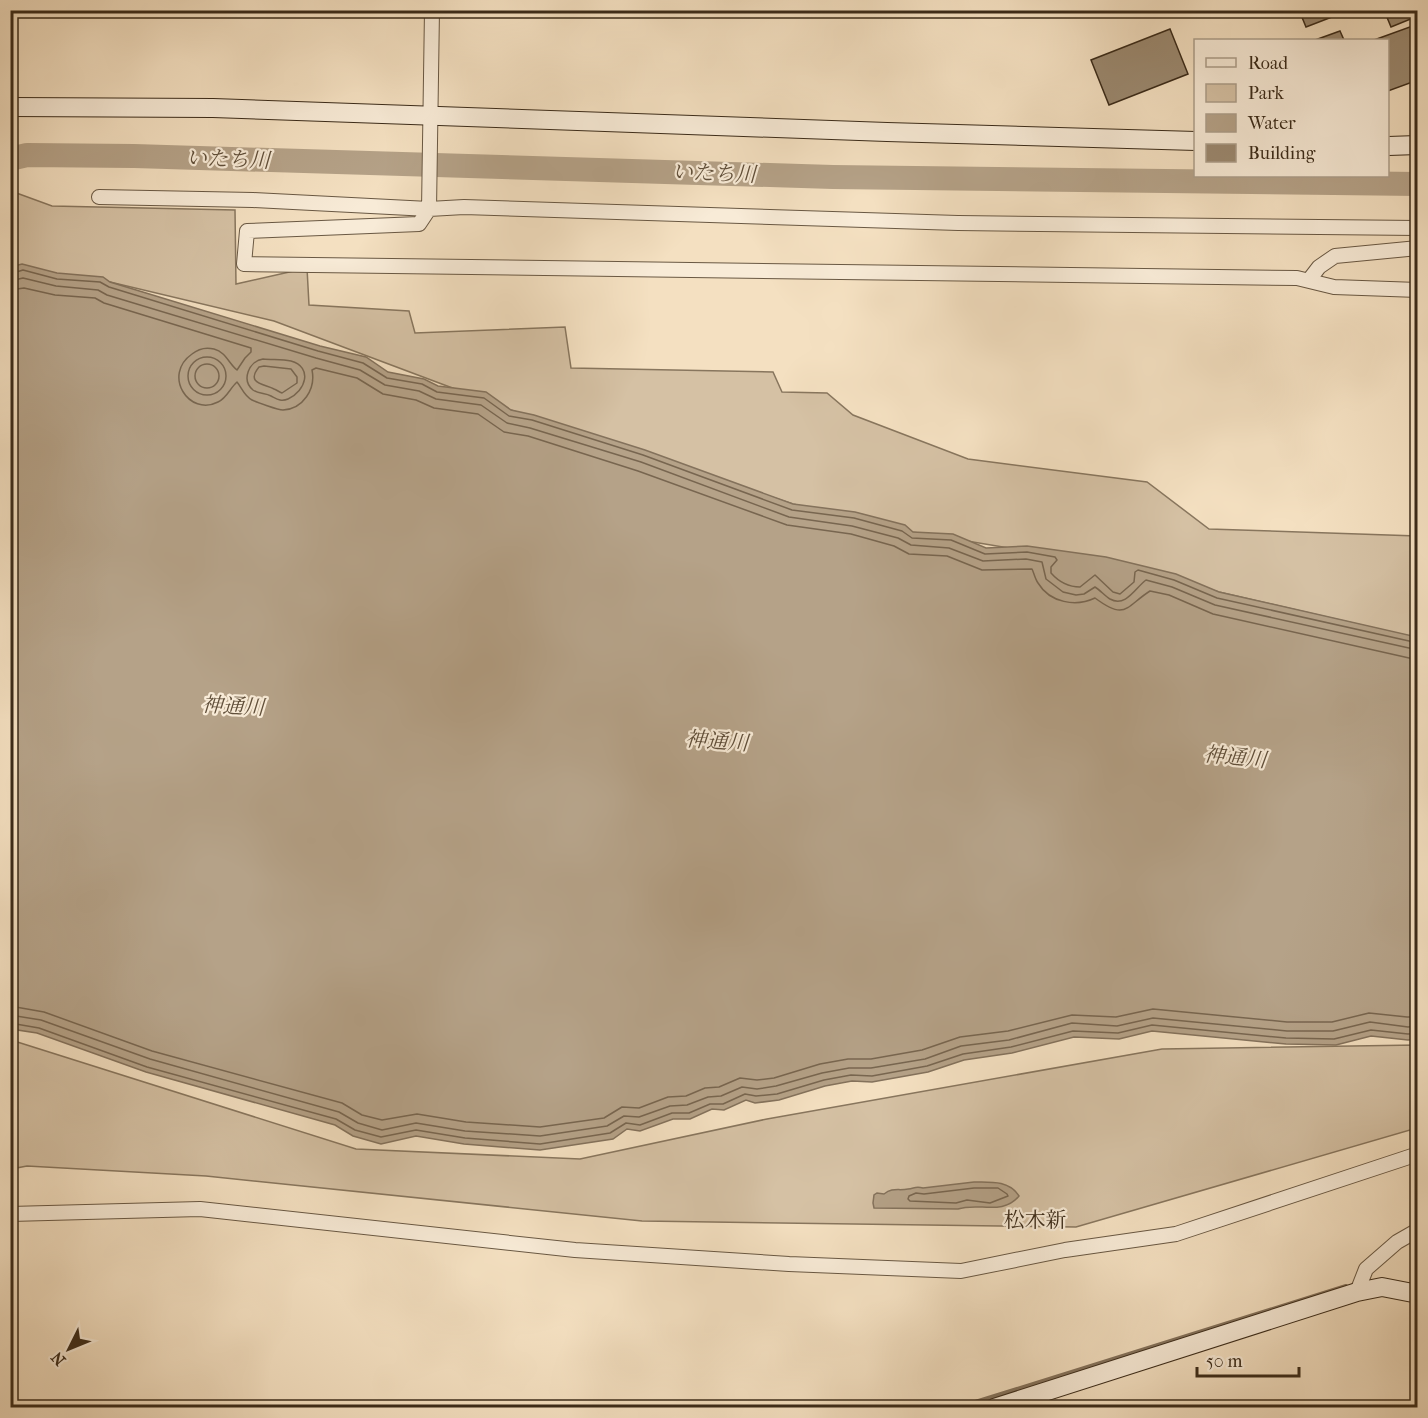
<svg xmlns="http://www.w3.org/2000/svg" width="1428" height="1418" font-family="'IM FELL French Canon','Noto Serif JP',serif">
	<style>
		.green { fill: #d5c1a4; stroke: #88765e; stroke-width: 1.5 }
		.water { fill: #b5a288; stroke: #84725c; stroke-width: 1.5 }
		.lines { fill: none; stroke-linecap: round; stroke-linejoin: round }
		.shore { stroke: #786650; stroke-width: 1.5 }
		.stream { stroke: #84725c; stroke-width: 4 }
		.river { stroke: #b5a288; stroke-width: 24 }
		.building { fill: #9b8970; stroke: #3b2b19; stroke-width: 1.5 }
		.street-casing { stroke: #695843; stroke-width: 16 }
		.secondary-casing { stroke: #3b2b19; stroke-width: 20 }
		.street { stroke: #f8ebd7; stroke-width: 14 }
		.secondary { stroke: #f8ebd7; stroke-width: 18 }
		.labels { text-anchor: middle; stroke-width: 4.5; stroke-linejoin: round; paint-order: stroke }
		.water-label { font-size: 21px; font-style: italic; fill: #604f3a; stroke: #f8ebd7 }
		.neighbourhood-label { font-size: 21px; fill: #3b2b19; stroke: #f8ebd7 }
	</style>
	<rect width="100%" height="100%" fill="#f4e0c1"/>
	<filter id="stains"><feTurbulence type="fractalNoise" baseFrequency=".00333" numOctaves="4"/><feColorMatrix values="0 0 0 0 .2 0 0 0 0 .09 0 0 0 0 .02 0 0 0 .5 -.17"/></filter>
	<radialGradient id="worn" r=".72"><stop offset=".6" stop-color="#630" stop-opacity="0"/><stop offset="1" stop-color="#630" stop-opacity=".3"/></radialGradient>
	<!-- green -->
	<g class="green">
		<path d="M11 191 52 206 235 210 236 284 307 268 309 305 409 311 415 333 565 327 571 368 773 372 782 392 827 393 853 415 968 459 1147 482 1209 529 1417 536V638L1219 592 1146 571 913 532 793 504 511 410 274 321 110 282 12 268 11 267Z"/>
		<path d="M11 1040 356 1149 580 1159 767 1119 1162 1049 1417 1045V1128L1076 1227 642 1221 206 1176 27 1166 11 1169Z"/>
	</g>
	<!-- water -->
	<g class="water">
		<path d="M22 264 57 273 103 277 110 282 320 346 366 357 388 372 424 379 438 386 486 392 511 410 534 415 645 450 793 504 855 512 905 525 913 532 953 534 986 548 1027 546 1106 557 1176 574 1219 592 1417 637V1039L1408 1040 1371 1036 1336 1045 1286 1044 1152 1031 1119 1039 1074 1037 1012 1053 964 1060 928 1072 872 1082 852 1081 825 1086 779 1100 755 1103 746 1100 724 1110 712 1109 690 1119H673L640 1131 627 1129 613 1139 540 1150 464 1144 416 1136 381 1144 353 1136 335 1125 146 1072 37 1033 11 1029 10 267Z"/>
		<path d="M974 1182C990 1182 1009 1180 1019 1196 1003 1216 978 1202 958 1209L874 1208 873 1203 874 1195 877 1193 884 1194C893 1187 898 1191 908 1189 915 1188 916 1186 923 1188Z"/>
	</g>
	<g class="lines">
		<!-- shore -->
		<g class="shore">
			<path d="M10 274 23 270 57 279 100 282 109 287 318 351 363 363 387 378 422 384 437 392 484 398 509 416 532 420 643 455 792 510 854 518 902 531 912 538 951 540 985 554 1027 552 1055 557 1057 560 1051 567V573C1059 582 1068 587 1080 587L1095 575 1113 592 1120 594 1134 582 1135 572 1138 570 1174 580 1217 598 1418 643"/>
			<path d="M10 281 23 278 56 286 98 290 107 295 316 358 360 370 385 385 419 391 436 399 481 405 507 423 530 428 641 462 789 517 852 526 898 538 911 545 949 548 983 561 1026 559 1042 562 1046 579 1063 592 1076 595 1084 594 1095 587C1100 590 1105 596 1110 599 1126 608 1136 587 1146 580L1172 587 1215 605 1418 650"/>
			<path d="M10 290 24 288 55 295 95 298 104 303 251 348V352L245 358 237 370C229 364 226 352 214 349 206 347 198 349 192 354 162 375 189 417 218 402 227 398 230 388 237 382 242 388 244 396 252 400 256 402 278 410 283 410 303 409 316 389 312 370L316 368 357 378 383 394 416 400 434 408 478 414 504 432 528 436 638 471 787 525 851 534 894 546 909 554 947 556 982 570 1032 569C1034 573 1035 579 1038 583 1050 603 1076 607 1095 598 1126 621 1125 607 1150 591L1169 595 1213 614 1418 660"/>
			<circle cx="207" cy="376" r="19"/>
			<path d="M263 359C272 360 282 359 291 361 313 367 306 391 288 399 281 402 277 399 271 396 265 393 259 394 253 390 241 380 249 361 263 359Z"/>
			<circle cx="207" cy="376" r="12"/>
			<path d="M264 366 291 369 297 377V383L282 393C279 392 277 390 274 389 265 384 245 384 259 367Z"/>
			<path d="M10 1006 44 1012 152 1051 342 1103 362 1115 382 1120 417 1114 466 1122 540 1127 604 1118 622 1107 639 1108 668 1097 686 1096 705 1088 719 1087 740 1078 757 1080 774 1078 820 1064 848 1059H871L922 1050 960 1037 1008 1031 1072 1015 1116 1017 1153 1009 1287 1022H1332L1369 1013 1407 1017H1418"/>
			<path d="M10 1015 41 1020 150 1059 339 1112 358 1123 382 1130 416 1123 465 1131 540 1136 607 1126 624 1116 639 1117 670 1106 687 1105 708 1097 721 1096 742 1087 757 1089 776 1086 822 1073 849 1068H871L925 1059 961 1046 1009 1040 1072 1023 1117 1026 1153 1018 1287 1031H1333L1370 1022 1408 1027 1418 1026"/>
			<path d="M10 1023 39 1028 147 1067 336 1119 355 1130 381 1137 416 1130 465 1138 540 1144 610 1133 626 1123 640 1125 672 1113H689L710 1104H723L745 1094 756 1096 777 1094 824 1080 851 1075 872 1076 927 1066 963 1054 1011 1047 1073 1031 1118 1033 1152 1025 1286 1038 1334 1039 1371 1030 1408 1034 1418 1033"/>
			<path d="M974 1188H998L1007 1194 1008 1196 990 1203 967 1200 956 1203 910 1201 908 1199 909 1196 916 1193 924 1194Z"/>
		</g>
		<!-- stream -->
		<g class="stream">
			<path d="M1417 1305 1418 1306"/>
			<path d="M956 1408 1346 1286"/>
		</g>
		<!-- river -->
		<path class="river" d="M10 159 27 155 134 156 833 177 1418 184"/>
	</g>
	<!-- building -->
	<g class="building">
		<path d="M1299 10H1350L1306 27Z"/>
		<path d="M1384 10H1418V16L1391 27Z"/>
		<path d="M1418 24V80L1388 91V40H1374Z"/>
		<path d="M1170 29 1188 74 1109 105 1091 60Z"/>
		<path d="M1340 31 1344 40H1315Z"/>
	</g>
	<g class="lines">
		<defs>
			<g id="street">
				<path d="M99 197 253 200 429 209 432 10"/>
				<path d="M1418 228 958 223 464 207 429 209 419 224 247 231 244 264 1297 278 1334 287 1418 290"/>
				<path d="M1309 280 1319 267 1335 256 1418 248"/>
				<path d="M10 1214 200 1209 575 1250 789 1264 961 1271 1065 1250 1176 1234 1418 1154"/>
				<path d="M1357 1292 1366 1269 1397 1242 1418 1230"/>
			</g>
			<g id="secondary">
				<path d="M10 107 213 108 887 132 1196 141"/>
				<path d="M1388 146 1418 145"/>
				<path d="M994 1408 1357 1292 1382 1287 1418 1294"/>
			</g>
		</defs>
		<!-- street casing -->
		<use href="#street" class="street-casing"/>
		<!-- secondary casing -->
		<use href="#secondary" class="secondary-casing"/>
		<!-- street -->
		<use href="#street" class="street"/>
		<!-- secondary -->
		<use href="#secondary" class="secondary"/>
	</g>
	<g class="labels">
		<!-- water labels -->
		<g class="water-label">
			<text transform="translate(228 159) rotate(2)" y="7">いたち川</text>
			<text transform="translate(714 173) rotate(2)" y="7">いたち川</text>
			<text transform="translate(233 706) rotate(3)" y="7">神通川</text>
			<text transform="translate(717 741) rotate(4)" y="7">神通川</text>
			<text transform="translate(1235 757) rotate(6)" y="7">神通川</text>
		</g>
		<!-- neighbourhood labels -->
		<g class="neighbourhood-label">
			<text x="1035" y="1227">松木新</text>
		</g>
	</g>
	<!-- margin -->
	<rect width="1428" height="1418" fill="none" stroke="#f4e0c1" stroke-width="36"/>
	<rect x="12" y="12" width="1404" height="1394" fill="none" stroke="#3b2b19" stroke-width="3"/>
	<rect x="18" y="18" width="1392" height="1382" fill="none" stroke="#3b2b19" stroke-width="1.5"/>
	<!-- legend -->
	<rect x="1194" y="39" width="195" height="138" fill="#f8ebd7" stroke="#ac9e8b" stroke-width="1.5"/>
	<rect x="1206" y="58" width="30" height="9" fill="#f8ebd7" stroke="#ac9e8b" stroke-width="1.5"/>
	<text x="1248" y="69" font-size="18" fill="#3b2b19">Road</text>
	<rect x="1206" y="84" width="30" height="18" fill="#d5c1a4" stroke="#ac9e8b" stroke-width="1.5"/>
	<text x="1248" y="99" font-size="18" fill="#3b2b19">Park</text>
	<rect x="1206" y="114" width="30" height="18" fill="#b5a288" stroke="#ac9e8b" stroke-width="1.5"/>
	<text x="1248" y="129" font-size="18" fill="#3b2b19">Water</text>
	<rect x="1206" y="144" width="30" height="18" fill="#9b8970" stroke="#ac9e8b" stroke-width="1.5"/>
	<text x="1248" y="159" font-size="18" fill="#3b2b19">Building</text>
	<!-- north arrow -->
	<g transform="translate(69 1349) rotate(227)" stroke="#f8ebd7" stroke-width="4.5" paint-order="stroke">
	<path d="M0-4.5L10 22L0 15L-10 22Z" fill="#3b2b19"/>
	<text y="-9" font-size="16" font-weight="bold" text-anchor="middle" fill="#3b2b19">N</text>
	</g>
	<!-- scale -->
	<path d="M1197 1367v9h102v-9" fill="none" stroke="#3b2b19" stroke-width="3"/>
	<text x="1206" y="1367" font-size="18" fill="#3b2b19" stroke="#f8ebd7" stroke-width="4.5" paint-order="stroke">50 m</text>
	<rect width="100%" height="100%" filter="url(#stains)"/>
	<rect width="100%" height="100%" fill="url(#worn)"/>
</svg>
